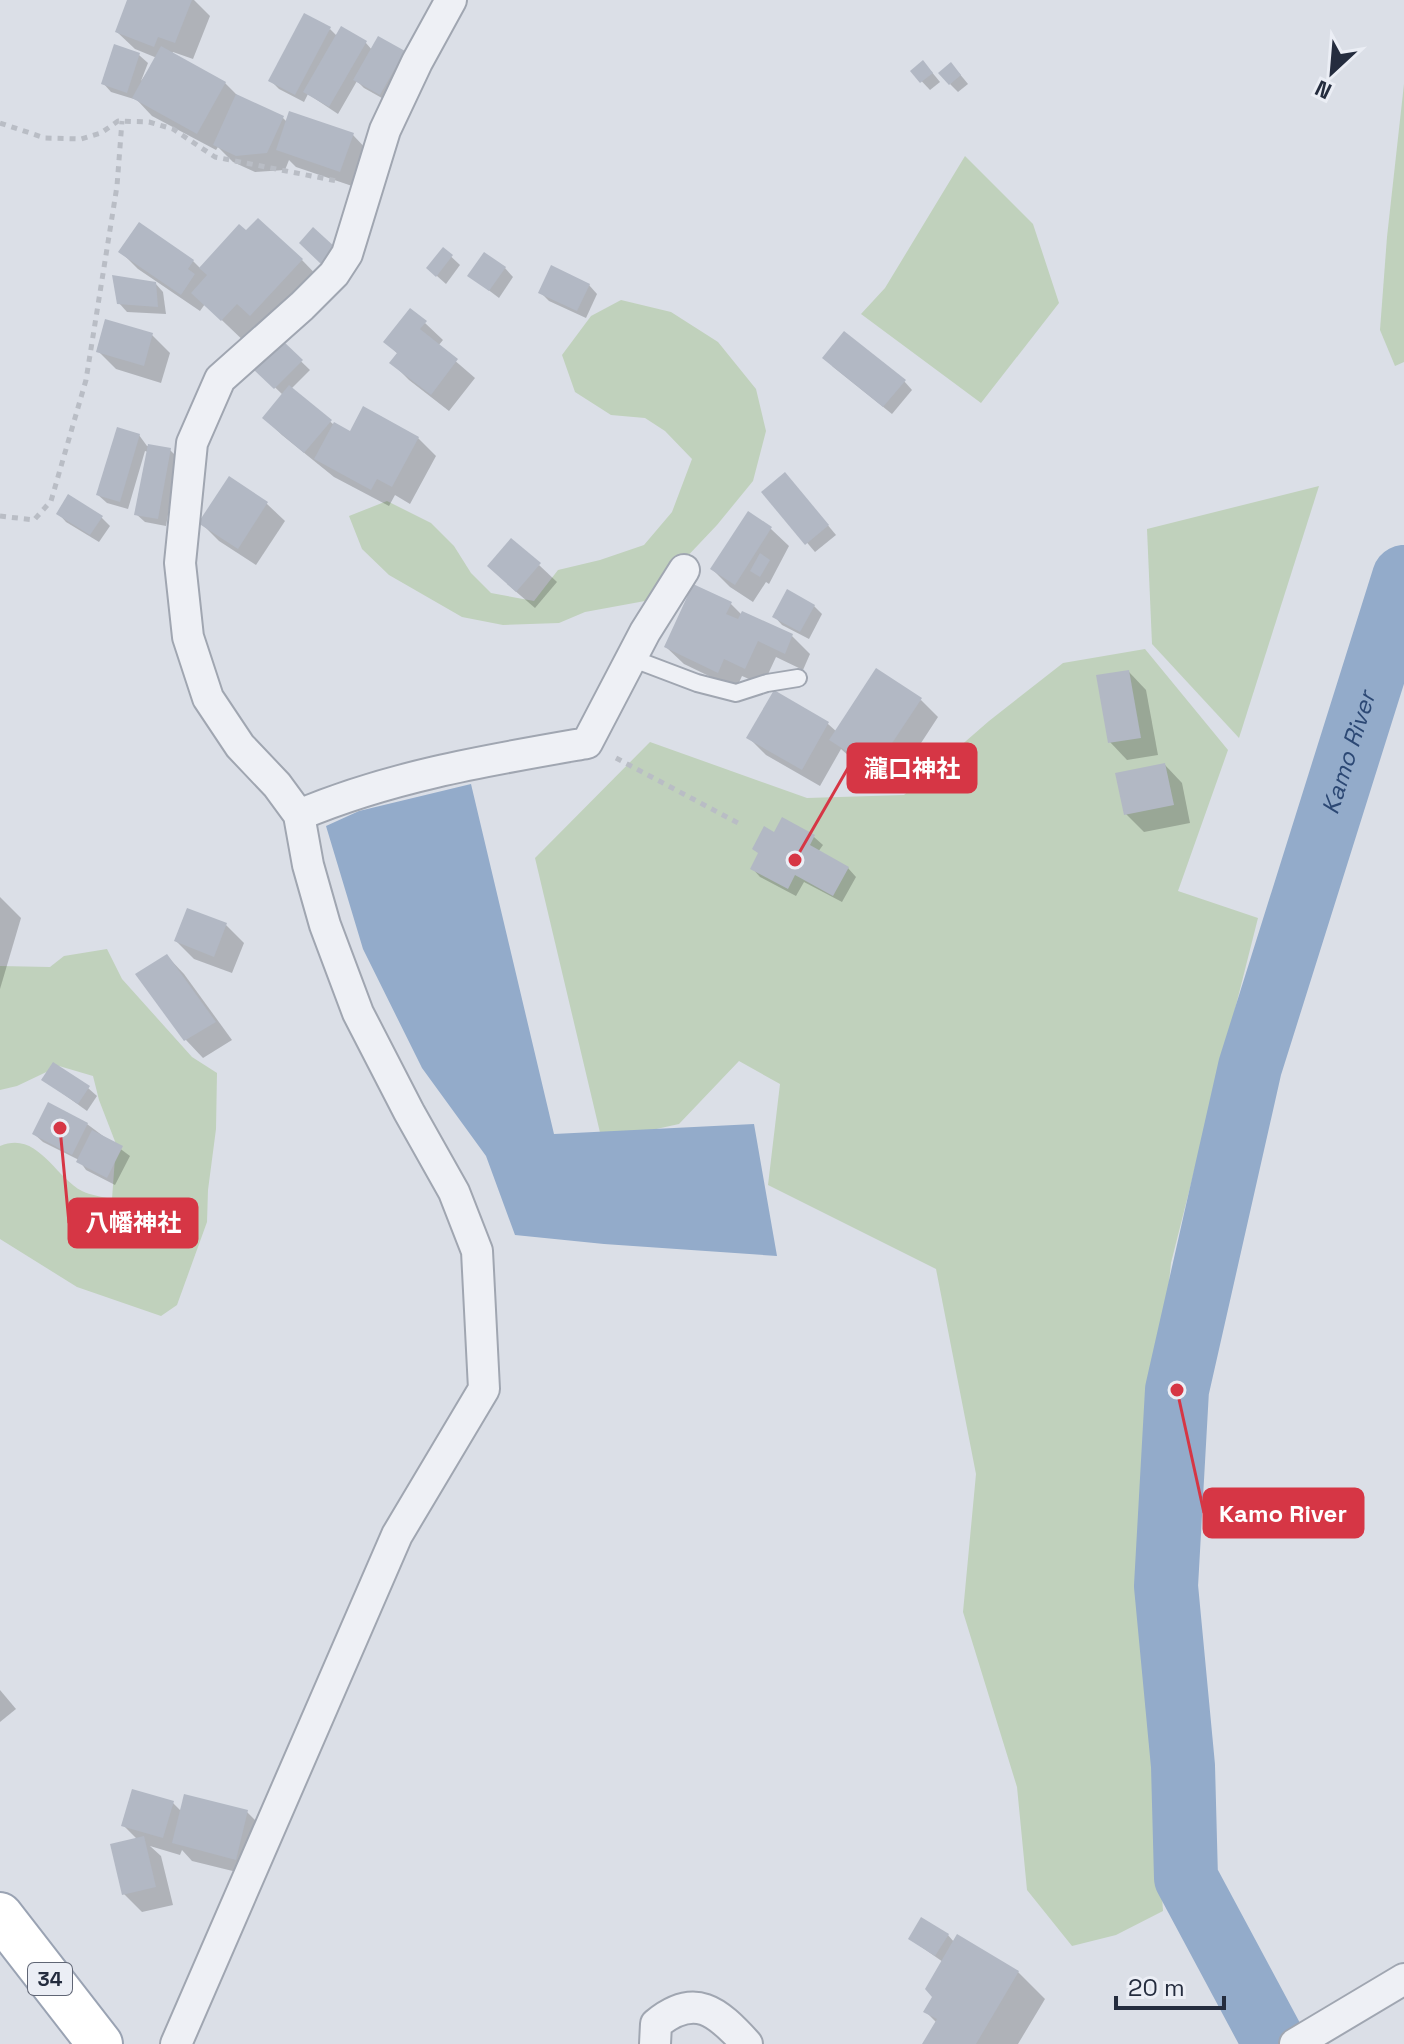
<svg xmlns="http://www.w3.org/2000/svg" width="1404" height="2044" font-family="'Space Grotesk','Noto Sans JP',sans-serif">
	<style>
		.green { fill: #c0d1bc }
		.water { fill: #93abca }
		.shadow { fill: #0003 }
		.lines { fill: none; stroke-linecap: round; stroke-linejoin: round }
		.river { stroke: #93abca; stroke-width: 64 }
		.building { fill: #b2b8c4 }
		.lane-casing { stroke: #a0a6b1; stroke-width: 20 }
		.street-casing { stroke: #a0a6b1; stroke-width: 34 }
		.primary-casing { stroke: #9aa3b3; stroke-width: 48 }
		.path { stroke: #b9bdc5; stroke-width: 5; stroke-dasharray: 6 6; stroke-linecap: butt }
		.lane { stroke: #eef0f5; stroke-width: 16 }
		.street { stroke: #eef0f5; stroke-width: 30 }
		.primary { stroke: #fff; stroke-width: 44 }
		.labels { text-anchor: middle; stroke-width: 7; stroke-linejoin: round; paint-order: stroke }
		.shield { fill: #ebeef5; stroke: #606675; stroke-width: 2 }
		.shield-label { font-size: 20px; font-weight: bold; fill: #242c3e }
		.water-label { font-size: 24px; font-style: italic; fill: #2c4874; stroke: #ebeef5 }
		.leader { fill: none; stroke: #d63645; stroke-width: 3 }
		.callout-dot { fill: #d63645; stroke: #ebeef5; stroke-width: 3 }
		.callout { fill: #d63645; stroke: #d63645; stroke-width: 3 }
		.callout-label { font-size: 24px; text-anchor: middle; font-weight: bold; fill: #fff }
	</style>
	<rect width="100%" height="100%" fill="#dbdfe7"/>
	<!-- green -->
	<g class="green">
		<path d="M1404 84V362L1395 366 1380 330 1387 237Z"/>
		<path d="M965 156 1033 224 1059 303 981 403 861 314 885 288Z"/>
		<path d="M621 300 671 312 718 342 756 389 766 431 753 481 717 525 645 601 585 612 559 623 503 625 462 617 389 575 362 549 349 516 387 501 431 523 454 546 471 573 491 593 534 601 558 570 600 560 644 545 672 512 692 459 665 431 645 418 611 415 575 392 562 355 591 316Z"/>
		<path d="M1319 486 1239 738 1152 644 1147 529Z"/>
		<path d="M1145 649 1228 750 1178 891 1258 918 1171 1263 1140 1556 1163 1911 1116 1935 1072 1946 1027 1890 1017 1787 963 1612 976 1474 936 1269 768 1185 780 1084 739 1061 679 1124 602 1141 535 858 650 742 807 798 904 795 989 721 1063 663Z"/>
		<path d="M107 949 122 979 192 1057 217 1073 216 1129 208 1190 207 1222 177 1305 161 1316 77 1287 0 1239V1146C37 1130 54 1176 82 1191 90 1195 103 1197 112 1199L116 1144 99 1100 93 1076 59 1066 17 1086 0 1090V966L50 967 64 956Z"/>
	</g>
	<!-- water -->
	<path class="water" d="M471 784 554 1134 754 1124 777 1256 604 1244 515 1235 486 1156 422 1068 363 949 326 826 359 811Z"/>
	<!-- shadow -->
	<g class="shadow">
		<path d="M129 0H194L210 16 193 59 173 52 172 54 225 83 240 98 283 118 287 122 353 135 370 153 358 188 296 167 289 160 285 170 255 172 233 162 218 147 216 150 152 116 137 100 111 92 103 83 139 55 148 63 141 81 157 58 135 49 117 32Z"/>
		<path d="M330 29 337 36 366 43 372 50 404 53 412 61 389 102 364 88 357 81 338 114 308 94 304 102 279 89 271 81Z"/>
		<path d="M912 71H931L940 82 930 90Z"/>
		<path d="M959 73 968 84 958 92 950 84Z"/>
		<path d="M443 249 460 265 446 284 428 268Z"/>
		<path d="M121 252 193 261 201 269 302 260 328 287 249 346 205 304 200 311 138 269Z"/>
		<path d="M505 268 513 277 499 298 470 276Z"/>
		<path d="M155 283 163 292 166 314 127 312 119 303Z"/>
		<path d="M589 285 597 294 586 318 549 301 540 292Z"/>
		<path d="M425 323 443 340 438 346 475 378 449 411 409 380 392 363 398 354 386 342Z"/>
		<path d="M152 335 170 353 161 383 116 369 98 351Z"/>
		<path d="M283 344 310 370 291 389 333 424 351 434 364 409 418 438 436 456 410 504 395 495 389 506 334 477 282 435 264 418 283 395 257 370Z"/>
		<path d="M832 366 904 381 912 390 892 414Z"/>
		<path d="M139 435 147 446 170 450 178 458 166 526 145 522 136 514 148 452 145 451 128 509 107 503 98 495Z"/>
		<path d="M230 479 267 504 285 521 256 565 219 541 201 523Z"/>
		<path d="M793 483 836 535 815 552 764 492Z"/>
		<path d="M58 513 102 518 110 526 99 542 66 522Z"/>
		<path d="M748 514 771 529 789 546 769 584 766 582 753 602 730 587 712 569Z"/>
		<path d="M539 565 557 582 535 608 507 584Z"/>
		<path d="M730 603 742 615 792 636 810 654 803 670 776 657 763 685 742 676 736 689 684 664 666 647Z"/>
		<path d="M814 606 822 614 809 639 782 625 774 616Z"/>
		<path d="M1129 672 1146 690 1158 755 1127 760 1110 742Z"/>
		<path d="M775 693 828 724 837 732 921 700 938 717 893 786 850 757 841 749 820 786 766 755 749 738Z"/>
		<path d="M1165 765 1182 783 1190 823 1144 832 1126 814Z"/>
		<path d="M775 835 814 837 823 845 818 852 848 868 856 877 842 902 804 882 796 896 760 877 752 868Z"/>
		<path d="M0 897 21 918 0 989Z"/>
		<path d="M226 925 244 943 232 973 194 959 176 941Z"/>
		<path d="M167 956 184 974 232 1040 203 1058 186 1040 138 974Z"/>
		<path d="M44 1080 88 1088 97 1096 87 1111Z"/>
		<path d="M87 1124 130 1156 115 1185 86 1170 79 1160 43 1142 34 1134Z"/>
		<path d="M0 1690 16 1709 0 1722Z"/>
		<path d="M173 1803 182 1812H247L265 1830 253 1876 192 1861 182 1850 180 1855 150 1846 161 1856 173 1905 142 1912 124 1894 138 1840 123 1825Z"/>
		<path d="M948 1935 954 1942 1018 1972 1045 1999 1018 2044H924L937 2023 926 2012 934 1997 943 1962 910 1939Z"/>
	</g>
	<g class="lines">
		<!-- river -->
		<path class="river" id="s1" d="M1275 2044 1186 1878 1183 1766 1166 1586 1177 1390 1250 1067 1404 577"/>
	</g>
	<!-- building -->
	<g class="building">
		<path d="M127 0H192L175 43 158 37 154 47 115 32Z"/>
		<path d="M304 13 331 27 295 95 268 81Z"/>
		<path d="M341 26 367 41 329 107 303 92Z"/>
		<path d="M378 36 405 51 380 95 353 80Z"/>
		<path d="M114 44 140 53 127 93 101 84Z"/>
		<path d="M161 46 226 82 197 134 132 98Z"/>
		<path d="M923 60 933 73 920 83 910 71Z"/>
		<path d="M951 62 961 75 949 85 938 73Z"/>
		<path d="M236 94 284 116 267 153 236 156 213 145Z"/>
		<path d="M289 111 354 133 340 172 276 150Z"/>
		<path d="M258 218 303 259 250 316 237 304 221 321 191 293 207 275 199 268 239 224 246 230Z"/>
		<path d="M139 222 194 260 188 269 195 274 181 295 118 252Z"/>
		<path d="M313 227 336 248 321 264 299 243Z"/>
		<path d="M443 247 453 255 436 277 426 268Z"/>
		<path d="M484 252 506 267 489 291 467 276Z"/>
		<path d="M551 265 590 284 577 311 538 293Z"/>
		<path d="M112 275 156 282 158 307 117 304Z"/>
		<path d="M410 308 427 321 420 329 458 359 431 395 389 363 397 353 383 342Z"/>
		<path d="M105 319 153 333 144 366 96 352Z"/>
		<path d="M844 331 906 380 883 407 822 358Z"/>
		<path d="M283 341 303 360 274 389 254 370Z"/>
		<path d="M289 385 332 420 304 453 262 418Z"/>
		<path d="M363 406 419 437 392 487 377 479 371 490 314 459 334 422 350 431Z"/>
		<path d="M117 427 140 434 120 502 96 495Z"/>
		<path d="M148 444 171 448 158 519 134 515Z"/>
		<path d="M785 472 829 525 805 545 761 492Z"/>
		<path d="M229 476 268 502 238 549 198 523Z"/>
		<path d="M68 494 103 516 90 535 56 514Z"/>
		<path d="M748 511 772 527 735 585 710 569Z"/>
		<path d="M511 538 541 563 516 592 487 566Z"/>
		<path d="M760 553 770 560 760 577 750 571Z"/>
		<path d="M693 584 732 602 726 614 738 619 742 611 793 634 785 654 758 641 745 669 724 659 718 673 664 647Z"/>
		<path d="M787 589 815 605 800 632 772 617Z"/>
		<path d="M876 668 922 698 875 769 829 740Z"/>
		<path d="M1129 670 1141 738 1108 743 1096 675Z"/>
		<path d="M774 690 829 722 802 770 746 738Z"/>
		<path d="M1165 763 1174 805 1124 815 1115 773Z"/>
		<path d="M782 817 815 835 810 845 849 867 833 896 795 875 788 889 750 869 758 853 752 849 764 826 774 832Z"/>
		<path d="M187 908 227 923 214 957 174 941Z"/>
		<path d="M167 954 216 1022 184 1041 135 974Z"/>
		<path d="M53 1062 90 1086 78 1104 41 1080Z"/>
		<path d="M48 1102 88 1123 72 1155 32 1134Z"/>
		<path d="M92 1130 123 1146 107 1178 76 1162Z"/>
		<path d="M132 1789 174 1801 163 1838 121 1826Z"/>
		<path d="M184 1794 248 1810 236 1860 172 1843Z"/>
		<path d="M144 1836 156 1887 122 1895 110 1844Z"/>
		<path d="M921 1917 949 1934 935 1956 908 1939Z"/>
		<path d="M957 1934 1019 1971 976 2044H922L937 2019 923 2012 932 1997 925 1989Z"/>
	</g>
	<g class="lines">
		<defs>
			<path id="lane" d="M631 658 697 683 736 693 767 683 798 678"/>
			<g id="street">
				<path d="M299 815C391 776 489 760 587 743L645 632 684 570"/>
				<path d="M176 2044 397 1535 484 1389 477 1251 454 1192 409 1112 358 1013 325 925 308 865 299 815 277 785 240 746 208 698 188 637 180 563 192 443 220 379 302 306 334 274 347 254 385 130 417 62 451 0"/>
				<path d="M655 2044 656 2024C695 1992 717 2011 747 2044"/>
				<path d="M1295 2044 1404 1979"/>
			</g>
			<path id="primary" d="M0 1915 100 2044"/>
		</defs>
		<!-- lane casing -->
		<use href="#lane" class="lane-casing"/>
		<!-- street casing -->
		<use href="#street" class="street-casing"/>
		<!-- primary casing -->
		<use href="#primary" class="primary-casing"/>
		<!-- path -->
		<g class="path">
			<path d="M0 123 45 138 81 139 101 133 118 121 149 122 173 129 215 157 337 181"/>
			<path d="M0 516 34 520 51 501 86 380 117 186 122 121"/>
			<path d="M616 758 738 823"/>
		</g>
		<!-- lane -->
		<use href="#lane" class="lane"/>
		<!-- street -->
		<use href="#street" class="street"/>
		<!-- primary -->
		<use href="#primary" class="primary"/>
	</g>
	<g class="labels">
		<!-- shield labels -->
		<rect class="shield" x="28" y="1963" width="44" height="32" rx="6"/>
		<g class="shield-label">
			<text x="50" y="1986">34</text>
		</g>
		<!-- water labels -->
		<g class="water-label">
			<text dy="8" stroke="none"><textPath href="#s1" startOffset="1338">Kamo River</textPath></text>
		</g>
	</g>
	<!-- callouts -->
	<path class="leader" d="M795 860L848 768M60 1128L69 1223M1177 1390L1204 1513"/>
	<g class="callout-dot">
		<circle cx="795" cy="860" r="8"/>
		<circle cx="60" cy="1128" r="8"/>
		<circle cx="1177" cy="1390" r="8"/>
	</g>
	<g class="callout">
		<rect x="848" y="744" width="128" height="48" rx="8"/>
		<rect x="69" y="1199" width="128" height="48" rx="8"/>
		<rect x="1204" y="1489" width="159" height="48" rx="8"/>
	</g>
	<g class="callout-label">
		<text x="912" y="777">瀧口神社</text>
		<text x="133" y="1231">八幡神社</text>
		<text x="1283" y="1522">Kamo River</text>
	</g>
	<!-- north arrow -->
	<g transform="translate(1332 72) rotate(206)" stroke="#ebeef5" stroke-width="6" paint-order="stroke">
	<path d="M0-6L14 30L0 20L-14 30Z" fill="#242c3e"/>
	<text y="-12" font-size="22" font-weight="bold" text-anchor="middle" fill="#242c3e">N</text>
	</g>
	<!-- scale -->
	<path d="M1116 1996v12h108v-12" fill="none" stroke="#242c3e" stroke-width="4"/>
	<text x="1128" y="1996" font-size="24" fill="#242c3e" stroke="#ebeef5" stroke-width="6" paint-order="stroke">20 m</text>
</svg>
